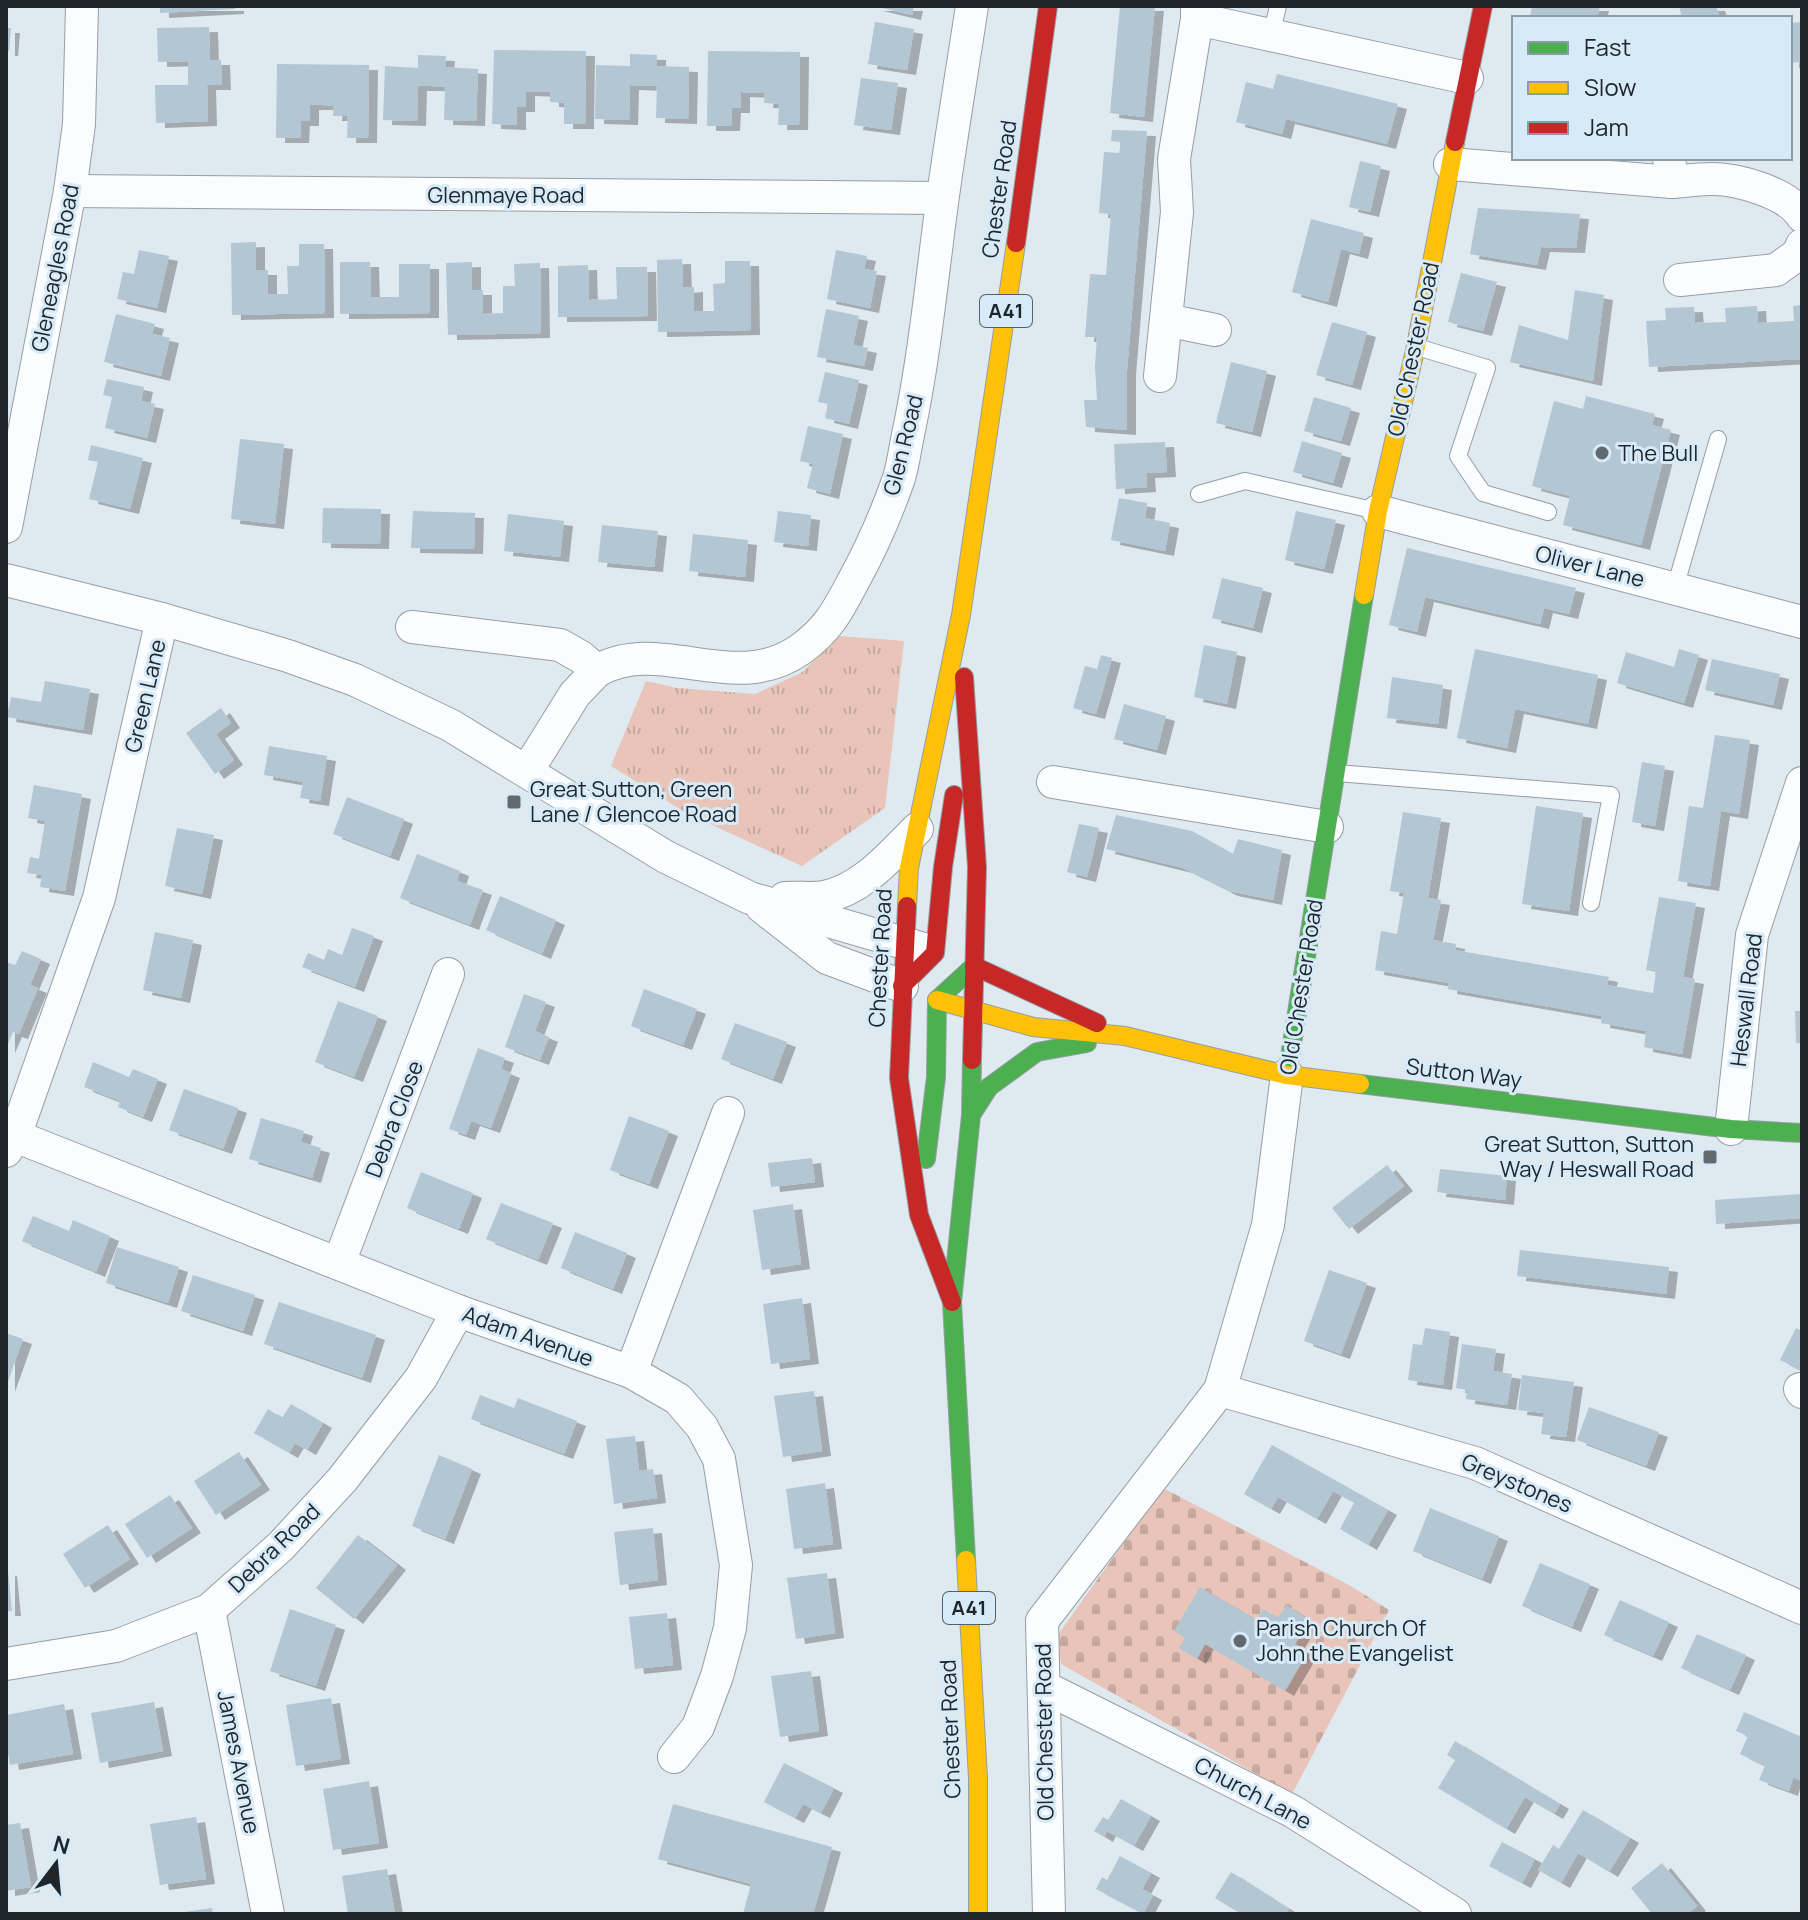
<svg xmlns="http://www.w3.org/2000/svg" width="1808" height="1920" font-family="Manrope,sans-serif">
	<style>
		.grass { fill: url(#grass-tufts) }
		.cemetery { fill: url(#cemetery-stones) }
		.building { fill: #b2c6d3; filter: url(#shadow) }
		.lines { fill: none; stroke-linecap: round; stroke-linejoin: round }
		.lane-casing { stroke: #969ea4; stroke-width: 18 }
		.street-casing { stroke: #969ea4; stroke-width: 34 }
		.fast-casing { stroke: #969ea4; stroke-width: 20 }
		.slow-casing { stroke: #969ea4; stroke-width: 20 }
		.jam-casing { stroke: #969ea4; stroke-width: 20 }
		.lane { stroke: #fafcfd; stroke-width: 16 }
		.street { stroke: #fafcfd; stroke-width: 32 }
		.fast { stroke: #4caf50; stroke-width: 18 }
		.slow { stroke: #ffc107; stroke-width: 18 }
		.jam { stroke: #c62828; stroke-width: 18 }
		.poi-dot { fill: #626a70; stroke: #d7eaf8; stroke-width: 3 }
		.labels { text-anchor: middle; stroke-width: 6; stroke-linejoin: round; paint-order: stroke }
		.shield { fill: #d7eaf8; stroke: #566068; stroke-width: 2 }
		.shield-label { font-size: 20px; font-weight: bold; fill: #1e252b }
		.street-label { font-size: 22px; fill: #1e252b; stroke: #d7eaf8 }
		.poi-label { font-size: 22px; fill: #1e252b; stroke: #d7eaf8; text-anchor: start }
	</style>
	<defs>
		<pattern id="grass-tufts" width="24" height="20" patternUnits="userSpaceOnUse" patternTransform="scale(2)"><rect width="24" height="20" fill="#e8c4b9"/><path d="M3 7l-1-3M5 7V3M7 7l1-3M15 17l-1-3M17 17v-4M19 17l1-3" fill="none" stroke="#c7a89f"/></pattern>
		<pattern id="cemetery-stones" width="16" height="16" patternUnits="userSpaceOnUse" patternTransform="scale(2)"><rect width="16" height="16" fill="#e8c4b9"/><path d="M2 7V4a2 2 0 0 1 4 0v3zM10 15v-3a2 2 0 0 1 4 0v3z" fill="#c7a89f"/></pattern>
		<filter id="shadow"><feDropShadow dx="9" dy="5" stdDeviation="0" flood-color="#0004"/></filter>
	</defs>
	<rect width="100%" height="100%" fill="#dfe9f0"/>
	<!-- grass -->
	<path class="grass" d="M840 636 904 641 885 808 802 866 686 813 611 766 646 681 677 688 755 694 801 673Z"/>
	<!-- cemetery -->
	<path class="cemetery" d="M1163 1488 1349 1585 1389 1610 1292 1794 1061 1664 1057 1636Z"/>
	<!-- building -->
	<g class="building">
		<path d="M160 6H235V9L160 13Z"/>
		<path d="M874 6H914L912 15Z"/>
		<path d="M1120 6H1155L1144 117 1110 113Z"/>
		<path d="M1532 6H1600L1597 18H1530Z"/>
		<path d="M1679 6H1716L1720 18H1682Z"/>
		<path d="M875 22 914 29 907 70 868 64Z"/>
		<path d="M1802 22V62L1790 63V23Z"/>
		<path d="M209 27 210 60H221L222 85H207L208 121 156 123 155 85H188V61L158 62 157 28Z"/>
		<path d="M6 28H11L9 51H6Z"/>
		<path d="M494 50 586 51 585 124H564V103L550 102V92L526 91V107H517V125L492 124Z"/>
		<path d="M708 51 800 52 799 125H778L779 104 764 103 765 93 741 92V108H732L731 126H707Z"/>
		<path d="M630 54 657 55V66L689 67 688 119 656 118 657 86 630 85 629 120 595 119 596 65 630 66Z"/>
		<path d="M418 55 446 56 445 67 478 69 476 121 444 120 445 87 431 86H418L417 121 383 120 385 66 418 68Z"/>
		<path d="M277 64 369 65 368 138H347L348 116H333L334 106 322 105H310V121H301L300 138H276Z"/>
		<path d="M1277 74 1398 104 1387 144 1286 119 1282 134 1236 122 1246 82 1273 89Z"/>
		<path d="M861 78 898 83 891 130 854 125Z"/>
		<path d="M1112 130 1147 131 1127 370V430L1086 427 1084 400H1097L1095 367 1097 337H1085L1090 274 1106 275 1111 214 1099 213 1104 152 1119 153 1121 142 1111 141Z"/>
		<path d="M1360 161 1381 166 1370 212 1349 207Z"/>
		<path d="M1478 208 1580 214 1576 248 1541 247 1537 265 1470 254Z"/>
		<path d="M1311 219 1364 233 1359 254 1341 249 1328 302 1292 292Z"/>
		<path d="M256 242V270H268V294H288L287 266H299V244H324L325 313 232 315 231 243Z"/>
		<path d="M139 250 169 256 157 308 117 299 123 272 134 274Z"/>
		<path d="M836 250 867 256 864 269 877 271 870 308 827 299Z"/>
		<path d="M682 259 683 288 694 287V311H714L713 284 725 283V261H750L751 330 658 332 657 260Z"/>
		<path d="M340 262H370L371 297H399V264H430V313L340 314Z"/>
		<path d="M472 262V290H483V314L503 313V286H515L514 264 540 263 541 333 448 335 446 263Z"/>
		<path d="M588 265 589 300 617 299 616 267H647L648 316 558 317V266Z"/>
		<path d="M1461 273 1497 282 1483 331 1448 322Z"/>
		<path d="M1575 290 1604 295 1593 381 1510 362 1519 325 1568 340Z"/>
		<path d="M1802 305V359L1649 367 1646 321 1666 320 1665 308 1694 307 1695 323 1726 322 1725 308 1757 306 1758 323 1794 321 1793 306Z"/>
		<path d="M826 309 859 316 853 345 868 348 864 366 817 357Z"/>
		<path d="M116 314 155 324 152 334 170 338 161 376 104 362Z"/>
		<path d="M1332 322 1367 332 1352 385 1316 375Z"/>
		<path d="M1231 362 1267 371 1252 432 1216 423Z"/>
		<path d="M825 372 859 380 849 424 825 418 828 404 818 402Z"/>
		<path d="M107 379 144 387 141 401 155 404 147 438 105 428 112 397 103 395Z"/>
		<path d="M1586 396 1655 414 1652 425 1671 430 1641 545 1563 525 1570 496 1532 486 1554 401 1583 409Z"/>
		<path d="M1314 397 1351 408 1341 441 1304 431Z"/>
		<path d="M808 426 843 434 830 494 807 488 813 464 800 461Z"/>
		<path d="M240 439 284 444 275 524 231 519Z"/>
		<path d="M1302 441 1342 453 1333 483 1293 472Z"/>
		<path d="M1165 442 1167 472 1146 473 1147 487 1116 489 1114 444Z"/>
		<path d="M91 445 143 458 130 509 89 499 98 462 88 460Z"/>
		<path d="M1119 498 1147 503 1145 518 1170 523 1165 551 1111 540Z"/>
		<path d="M323 508 381 509 380 544 322 543Z"/>
		<path d="M413 511 475 513 474 549 411 548Z"/>
		<path d="M778 511 811 515 808 546 774 542Z"/>
		<path d="M1296 511 1336 520 1324 569 1285 560Z"/>
		<path d="M508 514 564 521 560 557 504 551Z"/>
		<path d="M602 525 658 531 654 567 598 562Z"/>
		<path d="M693 534 748 540 745 577 689 571Z"/>
		<path d="M1407 548 1576 588 1569 614 1544 608 1540 624 1425 597 1417 632 1389 625Z"/>
		<path d="M1222 578 1263 588 1253 628 1212 618Z"/>
		<path d="M1204 645 1237 652 1227 704 1194 697Z"/>
		<path d="M1475 649 1598 675 1588 724 1515 709 1507 748 1457 738Z"/>
		<path d="M1679 649 1699 655 1684 703 1617 683 1626 652 1674 667Z"/>
		<path d="M1101 655 1112 658 1096 714 1073 708 1085 666 1097 669Z"/>
		<path d="M1712 659 1780 674 1773 705 1705 690Z"/>
		<path d="M1392 677 1443 685 1438 724 1387 718Z"/>
		<path d="M45 681 90 689 83 730 7 717 11 697 41 702Z"/>
		<path d="M1124 704 1166 716 1157 750 1114 739Z"/>
		<path d="M221 708 231 723 216 734 234 760 215 774 186 733Z"/>
		<path d="M1715 735 1750 740 1739 814 1721 811 1710 886 1678 881 1689 806 1703 808Z"/>
		<path d="M269 746 327 756 320 801 300 798 303 782 264 775Z"/>
		<path d="M1642 762 1665 766 1655 826 1632 822Z"/>
		<path d="M34 785 82 794 65 891 40 887 42 875 27 873 30 857 39 859 45 821 28 818Z"/>
		<path d="M347 797 404 819 390 856 333 834Z"/>
		<path d="M1536 806 1583 813 1569 911 1522 904Z"/>
		<path d="M1403 812 1441 818 1428 898 1441 900 1433 940 1456 944 1455 950 1609 977 1607 985 1653 993 1656 972 1646 970 1659 897 1696 903 1683 977 1695 979 1682 1054 1644 1047 1646 1031 1601 1023 1602 1016 1448 989 1449 983 1375 970 1381 931 1397 934 1404 893 1390 891Z"/>
		<path d="M1116 815 1192 831 1233 854 1238 839 1282 850 1273 900 1229 891 1183 868 1106 849Z"/>
		<path d="M1079 824 1099 828 1087 877 1067 872Z"/>
		<path d="M177 828 214 835 202 894 165 886Z"/>
		<path d="M417 854 460 871 457 881 483 890 470 925 400 898Z"/>
		<path d="M500 896 556 920 542 954 486 930Z"/>
		<path d="M352 928 374 936 355 987 302 967 308 953 324 960 328 949 342 955Z"/>
		<path d="M155 932 193 940 181 998 143 990Z"/>
		<path d="M22 951 41 959 30 985 38 988 19 1034 13 1032 6 1048V962L15 965Z"/>
		<path d="M644 989 697 1009 683 1045 631 1026Z"/>
		<path d="M524 994 546 1002 535 1031 549 1037 540 1060 505 1047Z"/>
		<path d="M338 1001 378 1016 354 1077 315 1062Z"/>
		<path d="M1795 1011H1802V1043H1796Z"/>
		<path d="M735 1023 787 1042 773 1079 721 1059Z"/>
		<path d="M478 1048 505 1058 501 1069 511 1073 491 1128 471 1121 466 1135 449 1129Z"/>
		<path d="M93 1062 129 1077 133 1069 158 1079 143 1117 118 1107 120 1101 84 1087Z"/>
		<path d="M184 1089 238 1108 223 1149 169 1130Z"/>
		<path d="M629 1116 669 1131 649 1184 610 1170Z"/>
		<path d="M261 1118 304 1131 301 1142 321 1148 312 1178 249 1159Z"/>
		<path d="M812 1158 815 1182 771 1187 768 1163Z"/>
		<path d="M1387 1165 1404 1186 1349 1229 1332 1208Z"/>
		<path d="M1440 1169 1507 1176 1505 1200 1437 1192Z"/>
		<path d="M421 1172 473 1193 459 1229 407 1208Z"/>
		<path d="M1802 1194V1218L1716 1224 1715 1200Z"/>
		<path d="M501 1203 553 1223 538 1260 486 1239Z"/>
		<path d="M793 1204 801 1264 762 1270 753 1210Z"/>
		<path d="M33 1216 69 1231 73 1220 110 1236 96 1272 22 1241Z"/>
		<path d="M575 1232 627 1253 613 1289 561 1268Z"/>
		<path d="M117 1247 179 1267 168 1303 106 1283Z"/>
		<path d="M1520 1250 1669 1267 1666 1294 1517 1276Z"/>
		<path d="M1329 1270 1367 1283 1341 1354 1304 1341Z"/>
		<path d="M193 1275 255 1295 243 1331 181 1311Z"/>
		<path d="M802 1298 810 1359 771 1364 763 1304Z"/>
		<path d="M279 1302 376 1335 362 1378 264 1344Z"/>
		<path d="M1425 1328 1450 1332 1443 1385 1408 1380 1413 1344 1422 1345Z"/>
		<path d="M1796 1328 1802 1331V1371L1780 1360Z"/>
		<path d="M6 1333 23 1339 6 1387Z"/>
		<path d="M1462 1344 1496 1349 1493 1371 1512 1374 1507 1405 1466 1399 1467 1390 1456 1388Z"/>
		<path d="M1522 1375 1574 1382 1566 1437 1541 1434 1544 1413 1518 1410Z"/>
		<path d="M814 1391 822 1451 783 1457 774 1396Z"/>
		<path d="M480 1395 514 1408 518 1398 577 1421 564 1454 471 1419Z"/>
		<path d="M291 1404 323 1423 307 1450 295 1443 289 1453 254 1433 268 1409 282 1418Z"/>
		<path d="M1589 1407 1659 1432 1646 1466 1577 1440Z"/>
		<path d="M635 1436 639 1471 653 1469 657 1498 614 1504 606 1439Z"/>
		<path d="M1272 1445 1388 1510 1368 1545 1340 1529 1354 1503 1333 1491 1317 1519 1278 1497 1271 1509 1244 1494Z"/>
		<path d="M239 1452 261 1485 216 1515 194 1481Z"/>
		<path d="M439 1455 472 1469 445 1539 412 1526Z"/>
		<path d="M825 1483 833 1544 794 1549 786 1489Z"/>
		<path d="M170 1495 192 1528 147 1558 125 1524Z"/>
		<path d="M1430 1508 1499 1536 1482 1579 1413 1551Z"/>
		<path d="M108 1525 130 1559 85 1588 63 1554Z"/>
		<path d="M653 1528 658 1580 620 1585 614 1532Z"/>
		<path d="M358 1535 397 1565 354 1619 316 1588Z"/>
		<path d="M1540 1563 1590 1584 1572 1627 1522 1606Z"/>
		<path d="M6 1571H8L12 1611H6Z"/>
		<path d="M827 1573 835 1633 796 1639 787 1578Z"/>
		<path d="M1200 1587 1257 1620 1263 1609 1278 1618 1286 1605 1310 1620 1295 1644 1308 1652 1285 1691 1205 1644 1197 1659 1179 1648 1185 1638 1174 1631Z"/>
		<path d="M1620 1600 1669 1622 1653 1656 1604 1635Z"/>
		<path d="M290 1609 336 1625 316 1686 270 1671Z"/>
		<path d="M667 1613 673 1665 635 1669 629 1617Z"/>
		<path d="M1697 1634 1746 1655 1730 1690 1681 1668Z"/>
		<path d="M811 1671 819 1731 780 1737 771 1676Z"/>
		<path d="M331 1698 341 1759 296 1766 286 1705Z"/>
		<path d="M154 1702 163 1751 100 1763 91 1713Z"/>
		<path d="M64 1704 73 1754 10 1765 6 1742V1715Z"/>
		<path d="M1744 1712 1802 1737V1781L1793 1777 1789 1791 1759 1780 1765 1766 1740 1754 1748 1736 1736 1731Z"/>
		<path d="M1455 1741 1560 1804 1554 1814 1525 1797 1506 1829 1438 1788 1455 1760 1447 1755Z"/>
		<path d="M784 1763 834 1788 821 1813 803 1804 795 1818 764 1802Z"/>
		<path d="M369 1781 379 1843 333 1850 323 1789Z"/>
		<path d="M1121 1799 1151 1816 1134 1846 1107 1831 1104 1837 1094 1831 1103 1817 1108 1820Z"/>
		<path d="M673 1804 832 1847 813 1914H743L751 1884 658 1859Z"/>
		<path d="M1583 1810 1630 1838 1609 1872 1578 1853 1561 1883 1538 1870 1553 1845 1559 1849Z"/>
		<path d="M196 1817 206 1879 160 1885 150 1824Z"/>
		<path d="M20 1823 31 1887 6 1891V1825Z"/>
		<path d="M1502 1842 1535 1859 1522 1883 1489 1866Z"/>
		<path d="M1120 1856 1151 1873 1142 1889 1153 1895 1143 1914 1096 1889 1102 1877 1107 1880Z"/>
		<path d="M1662 1863 1697 1906 1687 1914H1652L1631 1888Z"/>
		<path d="M387 1869 395 1914H348L342 1876Z"/>
		<path d="M1231 1872 1289 1909 1286 1914H1241L1215 1898Z"/>
		<path d="M212 1908 213 1914H184V1912Z"/>
	</g>
	<g class="lines">
		<defs>
			<g id="lane">
				<path d="M1271 36 1278 6"/>
				<path d="M1417 347 1487 368 1458 456 1483 493 1548 512"/>
				<path d="M1199 494 1245 481 1377 511"/>
				<path d="M1675 588 1718 439"/>
				<path d="M1337 773 1611 795 1591 903"/>
			</g>
			<g id="street">
				<path d="M1197 19 1467 78"/>
				<path d="M1669 158 1672 182C1685 181 1698 179 1710 179 1736 178 1788 193 1802 216"/>
				<path d="M1450 164 1672 182"/>
				<path d="M70 191 942 198"/>
				<path d="M1680 280 1776 270 1798 254 1802 245"/>
				<path d="M1166 320 1215 330"/>
				<path d="M1160 376 1177 212 1174 159 1197 19V6"/>
				<path d="M1378 511 1802 622"/>
				<path d="M6 527 70 191 79 124 82 6"/>
				<path d="M6 580 162 619 288 656 355 680 450 725 666 857 750 898 924 949"/>
				<path d="M412 627 560 645 581 657 597 671 575 694 527 771"/>
				<path d="M597 671C660 634 734 697 801 649 830 628 839 608 855 578 872 547 887 512 899 478 904 461 906 442 910 425 925 352 932 277 942 203 951 137 962 72 972 6"/>
				<path d="M1053 782 1327 827"/>
				<path d="M785 898C798 897 812 899 824 897 862 890 891 855 917 829"/>
				<path d="M762 907 827 958 902 986"/>
				<path d="M1731 1129 1752 935 1802 783"/>
				<path d="M15 1136 458 1311 631 1372 678 1399 702 1427 719 1459 736 1565 730 1628 717 1676 698 1727 674 1757"/>
				<path d="M6 1151 15 1136 99 898 162 619"/>
				<path d="M339 1263 448 974"/>
				<path d="M631 1372 728 1113"/>
				<path d="M1800 1389 1802 1392"/>
				<path d="M1220 1390 1475 1463 1802 1608"/>
				<path d="M209 1610 268 1914"/>
				<path d="M6 1664 116 1646 209 1610 281 1546 342 1480 421 1378 458 1311"/>
				<path d="M1044 1687 1292 1811 1455 1914"/>
				<path d="M1049 1914 1042 1621 1220 1390 1268 1225 1287 1075"/>
			</g>
			<g id="fast">
				<path d="M1287 1075 1364 595"/>
				<path d="M1360 1084 1731 1129 1802 1133"/>
				<path d="M971 1115 989 1087 1037 1052 1087 1043"/>
				<path d="M926 1159 936 1077 937 1000 974 966"/>
				<path d="M966 1560 952 1302 971 1115 972 1060"/>
			</g>
			<g id="slow">
				<path d="M1364 595 1378 511 1416 346 1455 142"/>
				<path d="M907 906 909 868 961 615 1016 243"/>
				<path d="M937 1000 1033 1027 1125 1036 1287 1075 1360 1084"/>
				<path d="M966 1560 978 1778V1914"/>
			</g>
			<g id="jam">
				<path d="M1455 142 1483 6"/>
				<path d="M1016 243 1048 6"/>
				<path d="M964 677 977 867 972 1060"/>
				<path d="M907 906 899 1078 919 1215 952 1302"/>
				<path d="M974 966 1097 1023"/>
				<path d="M902 986 935 953 943 867 954 795"/>
			</g>
		</defs>
		<!-- lane casing -->
		<use href="#lane" class="lane-casing"/>
		<!-- street casing -->
		<use href="#street" class="street-casing"/>
		<!-- fast casing -->
		<use href="#fast" class="fast-casing"/>
		<!-- slow casing -->
		<use href="#slow" class="slow-casing"/>
		<!-- jam casing -->
		<use href="#jam" class="jam-casing"/>
		<!-- lane -->
		<use href="#lane" class="lane"/>
		<!-- street -->
		<use href="#street" class="street"/>
		<!-- fast -->
		<use href="#fast" class="fast"/>
		<!-- slow -->
		<use href="#slow" class="slow"/>
		<!-- jam -->
		<use href="#jam" class="jam"/>
	</g>
	<!-- markers -->
	<g class="poi-dot">
		<circle cx="1602" cy="453" r="8"/>
		<rect x="506" y="794" width="16" height="16" rx="4"/>
		<rect x="1702" y="1149" width="16" height="16" rx="4"/>
		<circle cx="1240" cy="1641" r="8"/>
	</g>
	<g class="labels">
		<!-- shield labels -->
		<g class="shield">
			<rect x="980" y="295" width="52" height="32" rx="6"/>
			<rect x="943" y="1592" width="52" height="32" rx="6"/>
		</g>
		<g class="shield-label">
			<text x="1006" y="318">A41</text>
			<text x="969" y="1615">A41</text>
		</g>
		<!-- street labels -->
		<g class="street-label">
			<text transform="translate(999 189) rotate(-82)" y="8">Chester Road</text>
			<text x="506" y="203">Glenmaye Road</text>
			<text transform="translate(55 268) rotate(-79)" y="8">Gleneagles Road</text>
			<text transform="translate(1413 349) rotate(-78)" y="8">Old Chester Road</text>
			<text transform="translate(903 445) rotate(-76)" y="8">Glen Road</text>
			<text transform="translate(1590 566) rotate(14)" y="8">Oliver Lane</text>
			<text transform="translate(145 696) rotate(-77)" y="8">Green Lane</text>
			<text transform="translate(880 958) rotate(-87)" y="8">Chester Road</text>
			<text transform="translate(1301 987) rotate(-81)" y="8">Old Chester Road</text>
			<text transform="translate(1746 1000) rotate(-83)" y="8">Heswall Road</text>
			<text transform="translate(1464 1073) rotate(7)" y="8">Sutton Way</text>
			<text transform="translate(394 1119) rotate(-69)" y="8">Debra Close</text>
			<text transform="translate(528 1336) rotate(20)" y="8">Adam Avenue</text>
			<text transform="translate(1517 1483) rotate(23)" y="8">Greystones</text>
			<text transform="translate(274 1548) rotate(-44)" y="8">Debra Road</text>
			<text transform="translate(950 1729) rotate(-92)" y="8">Chester Road</text>
			<text transform="translate(1044 1732) rotate(-91)" y="8">Old Chester Road</text>
			<text transform="translate(239 1762) rotate(79)" y="8">James Avenue</text>
			<text transform="translate(1253 1793) rotate(28)" y="8">Church Lane</text>
		</g>
		<!-- poi labels -->
		<g class="poi-label">
			<text x="1618" y="461">The Bull</text>
			<text x="530" y="797">Great Sutton, Green<tspan x="530" dy="25">Lane / Glencoe Road</tspan></text>
			<text x="1694" y="1152" text-anchor="end">Great Sutton, Sutton<tspan x="1694" dy="25">Way / Heswall Road</tspan></text>
			<text x="1256" y="1636">Parish Church Of<tspan x="1256" dy="25">John the Evangelist</tspan></text>
		</g>
	</g>
	<!-- border -->
	<rect width="1808" height="1920" fill="none" stroke="#1e252b" stroke-width="16"/>
	<!-- legend -->
	<rect x="1512" y="16" width="280" height="144" fill="#d7eaf8" stroke="#8d9ba6" stroke-width="2"/>
	<rect x="1528" y="42" width="40" height="12" fill="#4caf50" stroke="#8d9ba6" stroke-width="2"/>
	<text x="1584" y="56" font-size="24" fill="#1e252b">Fast</text>
	<rect x="1528" y="82" width="40" height="12" fill="#ffc107" stroke="#8d9ba6" stroke-width="2"/>
	<text x="1584" y="96" font-size="24" fill="#1e252b">Slow</text>
	<rect x="1528" y="122" width="40" height="12" fill="#c62828" stroke="#8d9ba6" stroke-width="2"/>
	<text x="1584" y="136" font-size="24" fill="#1e252b">Jam</text>
	<!-- north arrow -->
	<g transform="translate(56 1864) rotate(16)" stroke="#d7eaf8" stroke-width="6" paint-order="stroke">
	<path d="M0-6L14 30L0 20L-14 30Z" fill="#1e252b"/>
	<text y="-12" font-size="22" font-weight="bold" text-anchor="middle" fill="#1e252b">N</text>
	</g>
</svg>
